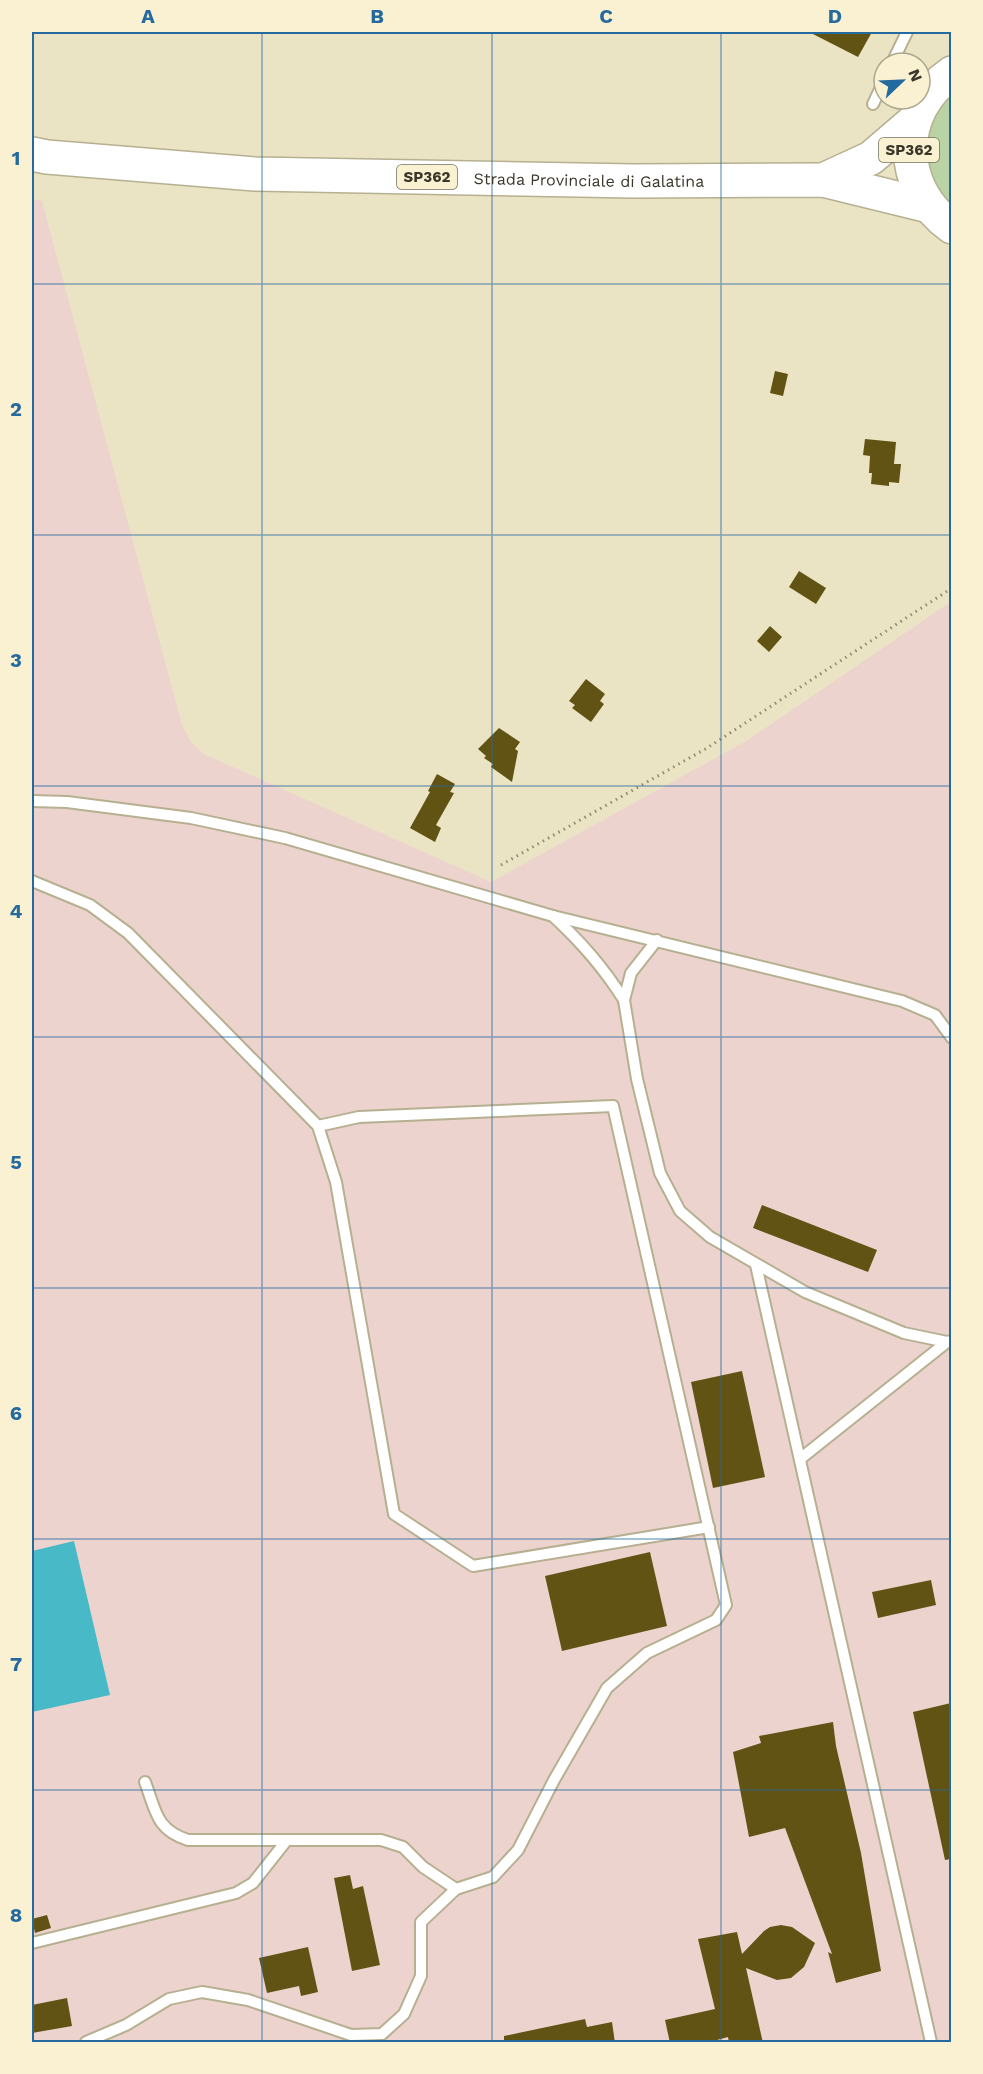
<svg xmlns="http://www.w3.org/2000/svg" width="983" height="2074" font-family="'Work Sans',sans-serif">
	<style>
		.industrial { fill: #edd3ce }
		.green { fill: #bad3a4 }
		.water { fill: #48b9c6 }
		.building { fill: #615314 }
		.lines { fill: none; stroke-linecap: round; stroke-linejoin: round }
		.lane-casing { stroke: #b6b091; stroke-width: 14 }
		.primary-casing { stroke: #b6b091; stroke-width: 36 }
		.path { stroke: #8f8a74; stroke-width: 3; stroke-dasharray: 1.5 4.5; stroke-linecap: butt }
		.lane { stroke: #fff; stroke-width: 10 }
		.primary { stroke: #fff; stroke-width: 33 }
		.grid { fill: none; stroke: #246a9f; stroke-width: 1.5; stroke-opacity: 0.55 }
		.labels { text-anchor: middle; stroke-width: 6; stroke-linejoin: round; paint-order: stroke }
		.shield { fill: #f9f1d1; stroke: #736f5c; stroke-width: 1.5 }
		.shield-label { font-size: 15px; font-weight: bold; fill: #3a372a }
		.street-label { font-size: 16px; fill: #3a372a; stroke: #f9f1d1 }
		.neatline { fill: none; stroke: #246a9f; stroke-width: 2 }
		.grid-label { font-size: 20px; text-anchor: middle; font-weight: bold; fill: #246a9f }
	</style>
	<rect width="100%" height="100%" fill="#ebe4c4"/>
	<!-- industrial -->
	<path class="industrial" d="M32 199 42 201 182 725 191 742 204 754 491 882 746 741 952 601 951 2042H32Z"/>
	<!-- green -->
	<path class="green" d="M951 91V208L941 198 924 152 927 127Z"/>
	<!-- water -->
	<path class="water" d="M74 1541 110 1695 32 1712V1551Z"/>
	<!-- building -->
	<g class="building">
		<path d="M809 32H872L858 57Z"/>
		<path d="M775 371 788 374 783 396 770 393Z"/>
		<path d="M865 439 896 442 894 464H901L899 483 889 482V486L871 484 872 473H869L870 456 863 455Z"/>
		<path d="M799 571 826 588 816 604 789 587Z"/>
		<path d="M770 626 782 637 769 652 757 641Z"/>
		<path d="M586 679 605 694 600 701 604 704 591 722 572 708 575 705 569 701Z"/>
		<path d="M499 728 520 742 515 749 518 751 512 782 491 767 493 764 484 758 486 756 478 749Z"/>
		<path d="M437 774 455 784 450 792 454 793 436 825 441 828 435 842 410 828 430 792 428 791Z"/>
		<path d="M762 1205 877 1250 868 1272 753 1228Z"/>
		<path d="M742 1371 765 1477 713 1488 691 1382Z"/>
		<path d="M650 1552 667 1626 562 1651 545 1576Z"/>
		<path d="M931 1580 936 1605 878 1618 872 1592Z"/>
		<path d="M951 1703V1859L945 1860 913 1712Z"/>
		<path d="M833 1722 836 1746 861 1853 881 1971 836 1983 828 1952 832 1954 785 1828 749 1837 733 1752 761 1743 759 1736Z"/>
		<path d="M350 1875 353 1889 363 1886 380 1965 352 1971 334 1878Z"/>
		<path d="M47 1915 51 1928 35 1933 32 1919Z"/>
		<path d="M781 1925 792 1927 815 1943 804 1967 791 1978 777 1980 746 1968 763 2043H729L728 2037 706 2043H670L665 2020 715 2009 698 1939 737 1932 742 1954 764 1931 770 1927Z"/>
		<path d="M308 1947 318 1992 301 1996 299 1986 267 1993 259 1958Z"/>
		<path d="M67 1998 72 2026 32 2033V2005Z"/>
		<path d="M585 2019 587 2027 612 2022 615 2043H504V2036Z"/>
	</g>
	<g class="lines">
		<defs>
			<g id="lane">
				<path d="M892 63 907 32"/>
				<path d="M873 104 884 81"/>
				<path d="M32 801 67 802 191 818 285 838 553 916 902 1001 935 1015 952 1038"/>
				<path d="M32 881 90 905 128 933 318 1126 336 1182 394 1514 473 1566 709 1527"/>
				<path d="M553 916C582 943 603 967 624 1000"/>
				<path d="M657 940 631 973 624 1000 637 1079 660 1173 680 1211 710 1237 805 1292 904 1333 947 1342 952 1341"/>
				<path d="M756 1265 931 2042"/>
				<path d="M800 1459 947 1342"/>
				<path d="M145 1782C156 1811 156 1830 188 1840H381L403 1847 423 1867 456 1889"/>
				<path d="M32 1943 236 1893 253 1883 287 1840"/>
				<path d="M86 2042 126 2025 169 1999 202 1992 248 2000 351 2035 382 2034 404 2014 421 1976V1922L456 1889 493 1877 518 1850 554 1780 607 1688 647 1653 716 1620 726 1605 613 1106 359 1117 318 1126"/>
			</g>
			<g id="primary">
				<path d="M952 73C896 111 897 188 952 227"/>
				<path id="s1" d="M32 154 47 157 255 174 634 181 823 180 929 206"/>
				<path d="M823 180 871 158 913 122"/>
			</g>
		</defs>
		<!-- lane casing -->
		<use href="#lane" class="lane-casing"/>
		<!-- primary casing -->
		<use href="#primary" class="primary-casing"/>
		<!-- path -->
		<path class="path" d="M501 865 707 748 952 588"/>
		<!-- lane -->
		<use href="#lane" class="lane"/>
		<!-- primary -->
		<use href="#primary" class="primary"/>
	</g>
	<!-- grid -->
	<path class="grid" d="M262 32V2042M492 32V2042M721 32V2042M32 284H952M32 535H952M32 786H952M32 1037H952M32 1288H952M32 1539H952M32 1790H952"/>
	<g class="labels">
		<!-- shield labels -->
		<g class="shield">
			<rect x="879" y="138" width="60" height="24" rx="4.5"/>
			<rect x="397" y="165" width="60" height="24" rx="4.5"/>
		</g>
		<g class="shield-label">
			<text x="909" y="155">SP362</text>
			<text x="427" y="182">SP362</text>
		</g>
		<!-- street labels -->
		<g class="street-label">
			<text dy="6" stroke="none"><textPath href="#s1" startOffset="558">Strada Provinciale di Galatina</textPath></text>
		</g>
	</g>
	<!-- border -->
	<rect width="983" height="2074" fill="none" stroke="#f9f1d1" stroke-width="66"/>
	<!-- north arrow -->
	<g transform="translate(902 81) rotate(67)"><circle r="28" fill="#f9f1d1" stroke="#ada78e" stroke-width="1.5"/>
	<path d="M0-4.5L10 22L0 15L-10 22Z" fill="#246a9f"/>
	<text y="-9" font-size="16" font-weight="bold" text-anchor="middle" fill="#3a372a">N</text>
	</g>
	<rect x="33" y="33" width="917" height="2008" class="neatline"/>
	<g class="grid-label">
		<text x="148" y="23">A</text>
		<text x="377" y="23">B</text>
		<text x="606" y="23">C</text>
		<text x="835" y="23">D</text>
		<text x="16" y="165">1</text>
		<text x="16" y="416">2</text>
		<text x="16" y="667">3</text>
		<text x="16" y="918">4</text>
		<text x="16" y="1169">5</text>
		<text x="16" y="1420">6</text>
		<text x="16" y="1671">7</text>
		<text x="16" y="1922">8</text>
	</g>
</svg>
